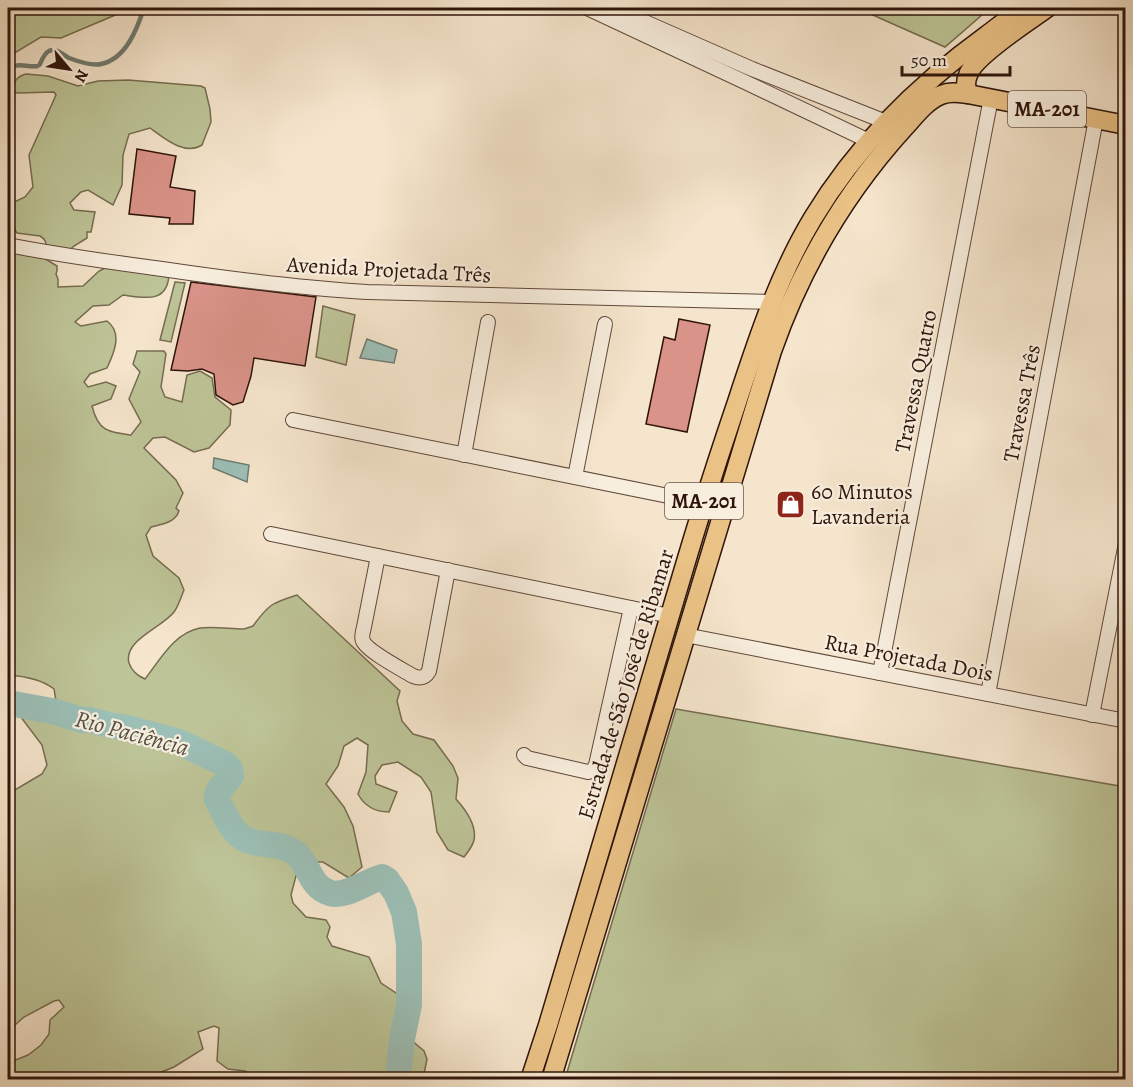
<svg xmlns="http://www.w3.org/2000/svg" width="1133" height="1087" font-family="Alegreya,serif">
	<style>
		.green { fill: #bdc497; stroke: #766c50; stroke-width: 1.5 }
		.water { fill: #9cbfb6; stroke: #707b71; stroke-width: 1.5 }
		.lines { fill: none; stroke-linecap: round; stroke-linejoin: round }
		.stream { stroke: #707b71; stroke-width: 4.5 }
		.river { stroke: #9cbfb6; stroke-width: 26 }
		.building { fill: #d99388; stroke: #2e140a; stroke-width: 1.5 }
		.minor-casing { stroke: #60483a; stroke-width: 16 }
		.major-casing { stroke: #2e140a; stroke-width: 21 }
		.minor { stroke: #f8eede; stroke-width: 14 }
		.major { stroke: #eac286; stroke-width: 18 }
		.labels { text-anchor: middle; stroke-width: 4.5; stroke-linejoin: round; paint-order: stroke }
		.shield { fill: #f8eede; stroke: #6b554a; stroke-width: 1.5 }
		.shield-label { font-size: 21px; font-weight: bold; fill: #2e140a }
		.street-label { font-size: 22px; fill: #2e140a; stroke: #f8eede }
		.poi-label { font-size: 22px; fill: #2e140a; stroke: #f8eede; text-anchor: start }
		.water-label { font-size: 24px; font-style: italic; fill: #545046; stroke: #f8eede }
	</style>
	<rect width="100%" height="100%" fill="#f5e5cc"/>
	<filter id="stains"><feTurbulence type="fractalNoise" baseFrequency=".00333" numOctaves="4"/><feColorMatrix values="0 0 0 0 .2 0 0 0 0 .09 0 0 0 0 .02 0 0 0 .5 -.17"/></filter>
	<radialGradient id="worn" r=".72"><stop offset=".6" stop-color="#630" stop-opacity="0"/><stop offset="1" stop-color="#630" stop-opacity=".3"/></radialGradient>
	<!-- green -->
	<g class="green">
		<path d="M8 8H125L120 13 61 38 41 37 8 57Z"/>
		<path d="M857 8H990L945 47Z"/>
		<path d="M26 74 48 76 78 86 98 81 128 80 201 86 205 88 210 109 211 122 202 145C184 156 164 138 150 128L129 134 123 155 122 185 113 205 88 190 81 192 70 203 74 210 95 212 91 232H87V238L74 246 60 259 46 251C46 244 47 240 40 236L17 233 8 220V205L25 197 33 187 29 155 56 95 54 92 17 93 13 91C12 82 18 76 26 74Z"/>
		<path d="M8 242 18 254 39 255 57 266V271L56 274 58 279V287L83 286 99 271 113 264 169 272C169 304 145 298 123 295L109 305 93 306 75 322 81 326 107 321C123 333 114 353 107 368L90 374 84 382 88 387 106 382 116 386 111 399 92 406C98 431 108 432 131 435L141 422 129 399 140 372 133 364 137 351H164L166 354 161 387 165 397 182 402 187 375 200 371 212 378 215 397 231 410 230 425 209 448 194 452 165 437 153 438 144 448 176 480 183 493 176 508 179 511C175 523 162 524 151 527L146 535 153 556 179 578 184 590C181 597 178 607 174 612 163 627 123 640 129 663 132 672 138 676 145 679 160 660 174 633 200 628 214 626 230 629 244 629L253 626C269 604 272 603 297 595L400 691 397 701 402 721 413 734 434 740 453 766 458 778 456 799C465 809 477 825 474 840 473 845 468 852 464 857L448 850 437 832 431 792 421 777 398 762 382 765 375 776 376 784 397 792 389 812C376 812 365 807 358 794L366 772 368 745 357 738 344 746 338 766 326 784 344 807 353 826 362 867 349 878 323 862H305L297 872 291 895 293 903 306 917 326 920 330 927 327 937 332 946 369 957 381 983 402 997 407 1011 403 1033 424 1051 427 1059 424 1074 417 1079H250L251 1077 245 1071 228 1069 217 1061 219 1028 214 1026 198 1032 203 1049 174 1067 149 1077 147 1079H8V1063L28 1055 41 1045 49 1034 50 1020 64 1007 59 1000 54 1001 24 1017 8 1031V794L42 774 47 765 42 745 17 712 56 701 54 689C41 679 23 676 8 675Z"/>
		<path d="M175 282 185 283 171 342 160 340Z"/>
		<path d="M323 306 355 315 346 365 316 357Z"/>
		<path d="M676 709 1125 787V1079H565Z"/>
	</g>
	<!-- water -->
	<g class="water">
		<path d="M367 339 397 350 394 363 360 358Z"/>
		<path d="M214 458 249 465 247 482 213 468Z"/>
	</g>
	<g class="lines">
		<!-- stream -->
		<path class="stream" d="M8 68C22 62 26 68 39 66 41 62 44 53 49 51 56 47 63 55 69 58 77 61 93 66 101 64 126 59 137 29 144 8"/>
		<!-- river -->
		<path class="river" d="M8 703 52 711 82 720H90L113 726 128 728 179 742 225 764 230 769 231 776C226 783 216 789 217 799 217 800 220 806 221 807 227 820 235 837 250 841 265 846 281 843 294 852 310 863 308 886 330 893 345 898 367 881 382 877L387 880 396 893 404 912 409 944V1005L402 1039 398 1080"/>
	</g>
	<!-- building -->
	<g class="building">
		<path d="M137 149 176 156 170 187 195 191 193 224H169L170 218 129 214Z"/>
		<path d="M191 282 316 297 305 366 254 358 251 376 243 402 233 405 216 395 214 374 202 369 188 371 171 370Z"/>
		<path d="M679 319 710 325 687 432 646 424 664 337 675 340Z"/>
	</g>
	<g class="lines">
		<defs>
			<g id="minor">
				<path d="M587 8 745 82 869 141"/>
				<path d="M613 8 752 69 886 122"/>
				<path d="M8 245C59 255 110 262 162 269 230 279 298 288 367 292L771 302"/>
				<path d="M293 420 703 503"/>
				<path d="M464 455 488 322"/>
				<path d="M575 477 605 324"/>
				<path d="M271 534 670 616"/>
				<path d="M378 556 364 627C363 632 361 637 363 641 367 651 403 670 413 676 421 679 425 678 429 671L448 570"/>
				<path d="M685 635 1126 721"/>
				<path d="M880 673 991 98"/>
				<path d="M988 694 1096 119"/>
				<path d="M1092 715 1126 543"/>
				<path d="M524 755 527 758 588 772 593 770 596 765 631 608"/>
			</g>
			<g id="major">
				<path d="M968 94C966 87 965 82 968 75 974 56 1029 21 1047 8"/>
				<path d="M530 1080 548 1025C594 872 639 718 685 565 701 511 718 458 736 405 757 341 778 276 813 218 857 145 918 85 987 35 999 26 1011 16 1024 8"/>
				<path d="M551 1080 772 351C801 268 845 193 904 128 915 116 926 101 941 95 951 91 959 93 968 94L1126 125"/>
			</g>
		</defs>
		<!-- minor casing -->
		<use href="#minor" class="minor-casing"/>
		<!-- major casing -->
		<use href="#major" class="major-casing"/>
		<!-- minor -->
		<use href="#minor" class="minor"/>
		<!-- major -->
		<use href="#major" class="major"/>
	</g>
	<!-- icons -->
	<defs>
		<symbol id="shop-square" viewBox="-11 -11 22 22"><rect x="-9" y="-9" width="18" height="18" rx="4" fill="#8f2418" stroke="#f8eede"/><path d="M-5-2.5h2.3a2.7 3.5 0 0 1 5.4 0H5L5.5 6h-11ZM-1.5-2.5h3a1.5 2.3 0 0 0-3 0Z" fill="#fff"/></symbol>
	</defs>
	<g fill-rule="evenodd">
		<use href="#shop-square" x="774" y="488" width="33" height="33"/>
	</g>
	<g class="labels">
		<!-- shield labels -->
		<g class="shield">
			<rect x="1008" y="91" width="78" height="36" rx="4.5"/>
			<rect x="665" y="483" width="78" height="36" rx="4.5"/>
		</g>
		<g class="shield-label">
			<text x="1047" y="116">MA-201</text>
			<text x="704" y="508">MA-201</text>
		</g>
		<!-- street labels -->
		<g class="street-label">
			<text transform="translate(389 269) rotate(3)" y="8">Avenida Projetada Três</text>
			<text transform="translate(915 381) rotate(-79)" y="8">Travessa Quatro</text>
			<text transform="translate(1021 403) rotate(-79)" y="8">Travessa Três</text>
			<text transform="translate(909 657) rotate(11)" y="8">Rua Projetada Dois</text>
			<text transform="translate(625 684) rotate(-73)" y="8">Estrada de São José de Ribamar</text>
		</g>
		<!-- poi labels -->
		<g class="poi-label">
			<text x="811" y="499">60 Minutos<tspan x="811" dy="25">Lavanderia</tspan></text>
		</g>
		<!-- water labels -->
		<g class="water-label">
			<text transform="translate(132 733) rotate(15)" y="8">Rio Paciência</text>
		</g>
	</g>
	<!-- margin -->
	<rect width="1133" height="1087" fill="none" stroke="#f5e5cc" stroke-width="30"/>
	<rect x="9" y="9" width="1115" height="1069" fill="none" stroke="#2e140a" stroke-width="3"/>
	<rect x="15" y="15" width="1103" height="1057" fill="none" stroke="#2e140a" stroke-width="1.5"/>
	<!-- north arrow -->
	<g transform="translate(69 69) rotate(119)" stroke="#f8eede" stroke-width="4.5" paint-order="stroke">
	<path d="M0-4.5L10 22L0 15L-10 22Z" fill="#2e140a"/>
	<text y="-9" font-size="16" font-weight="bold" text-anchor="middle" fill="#2e140a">N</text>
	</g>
	<!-- scale -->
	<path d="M902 66v9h108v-9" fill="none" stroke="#2e140a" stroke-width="3"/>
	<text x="911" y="66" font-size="18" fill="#2e140a" stroke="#f8eede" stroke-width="4.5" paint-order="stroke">50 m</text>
	<rect width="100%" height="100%" filter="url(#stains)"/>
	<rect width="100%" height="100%" fill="url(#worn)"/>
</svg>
